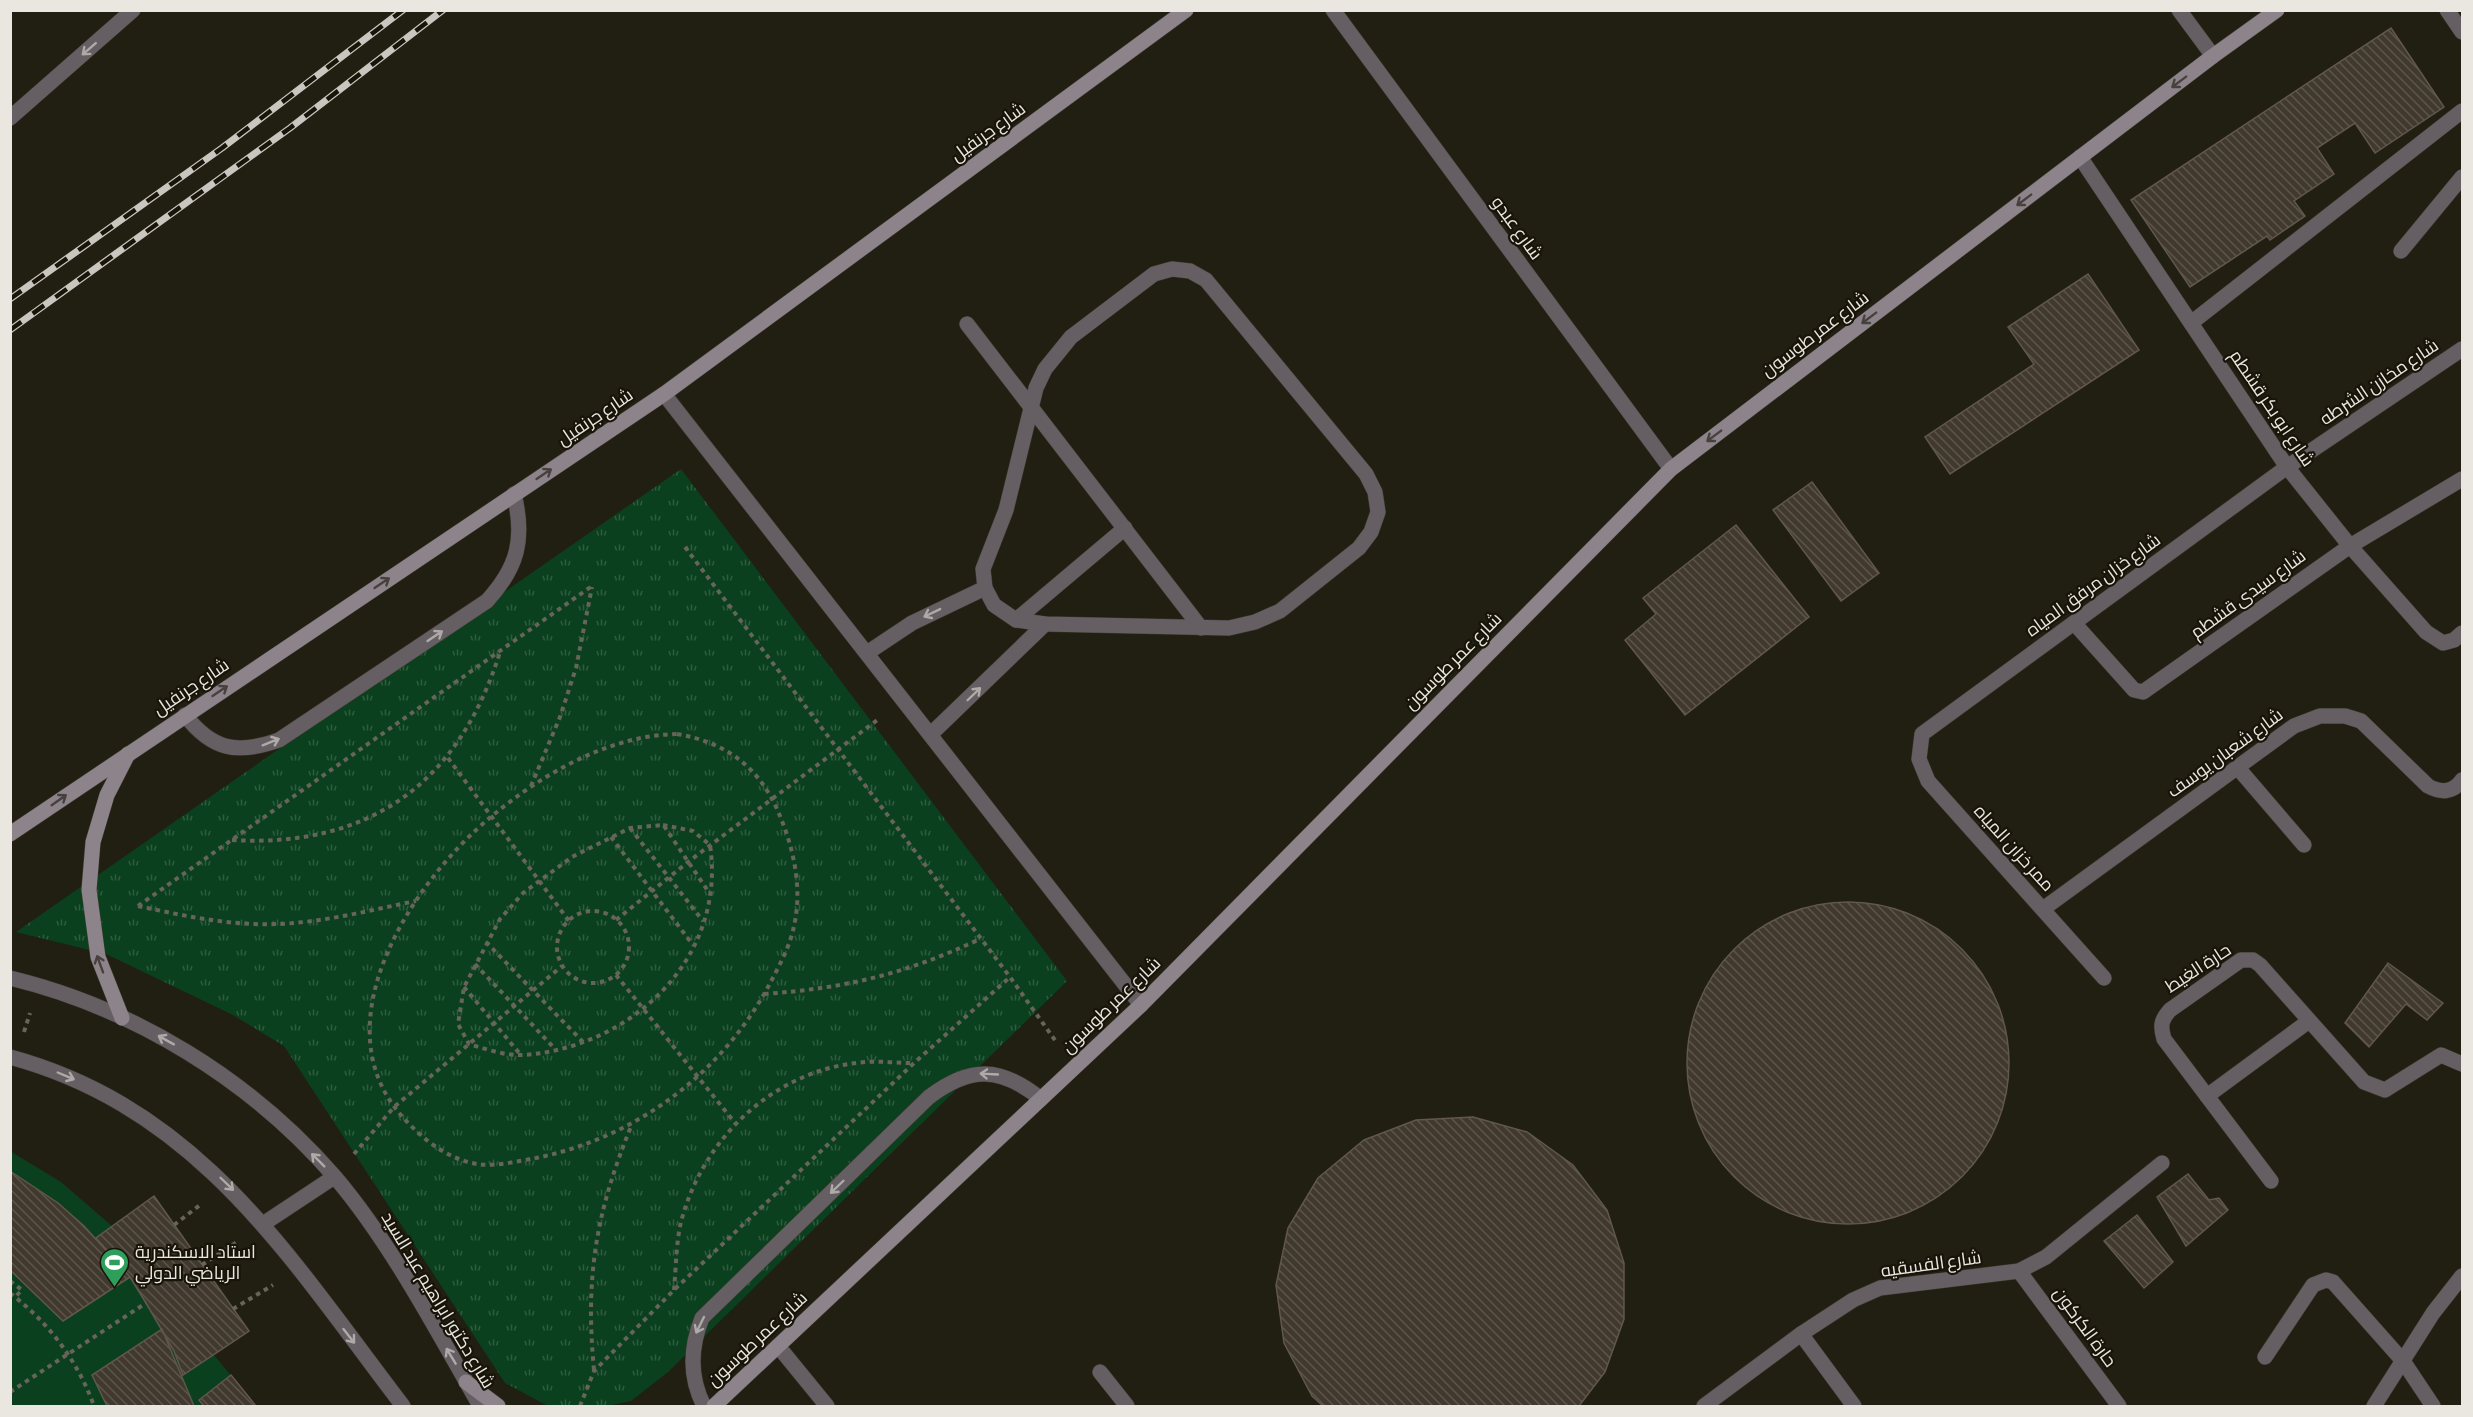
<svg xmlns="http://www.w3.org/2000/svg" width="2473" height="1417" font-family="'Asap Condensed',Cairo,sans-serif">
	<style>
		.grass { fill: url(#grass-tufts) }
		.pitch { fill: #0a401d }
		.building { fill: url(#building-back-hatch); stroke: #61574c; stroke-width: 1.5 }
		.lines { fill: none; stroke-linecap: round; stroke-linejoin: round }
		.service-casing { stroke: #3d3a2f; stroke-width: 16 }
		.minor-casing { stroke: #3d3a2f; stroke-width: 16 }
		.tertiary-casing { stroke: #3d3a2f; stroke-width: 16 }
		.secondary-casing { stroke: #3d3a2f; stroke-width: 16 }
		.path { stroke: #67645a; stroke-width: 4; stroke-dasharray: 4.5 4.5; stroke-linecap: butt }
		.service { stroke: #655f63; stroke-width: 15 }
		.minor { stroke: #655f63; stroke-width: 15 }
		.tertiary { stroke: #655f63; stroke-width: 15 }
		.secondary { stroke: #8d848b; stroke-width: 15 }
		.rail-casing { stroke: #c8c6be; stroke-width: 7 }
		.rail { stroke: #181409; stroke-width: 4.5; stroke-dasharray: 14; stroke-linecap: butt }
		.oneway { stroke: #aeaaa7 }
		.oneway2 { stroke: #47413d }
		.labels { text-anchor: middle; stroke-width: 4.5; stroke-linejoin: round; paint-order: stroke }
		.street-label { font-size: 18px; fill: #e9e7df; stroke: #181409 }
		.poi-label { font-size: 18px; fill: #e9e7df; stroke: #181409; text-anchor: start }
	</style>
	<defs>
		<pattern id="grass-tufts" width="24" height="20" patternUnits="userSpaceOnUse" patternTransform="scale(1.5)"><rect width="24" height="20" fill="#0a401d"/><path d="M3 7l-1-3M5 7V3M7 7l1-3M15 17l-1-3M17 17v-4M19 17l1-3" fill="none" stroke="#2e5c3d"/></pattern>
		<pattern id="building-back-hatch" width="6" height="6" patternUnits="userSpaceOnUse" patternTransform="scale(1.5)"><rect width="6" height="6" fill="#41382e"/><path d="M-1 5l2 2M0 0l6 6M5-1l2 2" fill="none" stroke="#5c554c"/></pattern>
	</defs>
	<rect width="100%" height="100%" fill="#211e12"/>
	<!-- grass -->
	<path class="grass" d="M681 469 1067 981 668 1372 631 1401 607 1406 546 1405 505 1383 284 1046 233 1015 106 954 16 932Z"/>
	<!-- pitch -->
	<path class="pitch" d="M10 1151 61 1182 112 1226 154 1196 249 1331 214 1355 256 1406H11Z"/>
	<!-- building -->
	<g class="building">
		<path d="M2391 28 2444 107 2375 153 2355 123 2317 148 2334 174 2294 201 2305 216 2270 240 2267 236 2190 287 2131 200Z"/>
		<path d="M2088 274 2139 350 1950 474 1925 437 2034 364 2008 327Z"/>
		<path d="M1812 482 1879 573 1841 601 1773 510Z"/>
		<path d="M1736 525 1809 617 1685 715 1625 640 1656 614 1643 598Z"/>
		<circle cx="1848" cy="1063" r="161"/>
		<path d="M2388 963 2443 1003 2427 1020 2406 1004 2369 1047 2345 1023Z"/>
		<path d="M1473 1117 1527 1132 1573 1165 1607 1210 1624 1263V1319L1605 1372 1579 1406H1323L1312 1396 1284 1343 1276 1285 1288 1228 1318 1178 1364 1140 1416 1120Z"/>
		<path d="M10 1171 58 1203 84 1226 130 1277 63 1321 10 1270Z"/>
		<path d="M2188 1174 2209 1200 2219 1198 2228 1210 2186 1246 2157 1197Z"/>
		<path d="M154 1196 249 1331 183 1375 174 1351 146 1303 130 1277 96 1238Z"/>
		<path d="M2137 1215 2173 1262 2144 1288 2104 1241Z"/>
		<path d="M162 1329 194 1406H107L92 1375Z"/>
		<path d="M231 1375 256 1406H204L199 1400Z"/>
	</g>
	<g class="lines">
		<defs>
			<g id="service">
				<path d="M2401 251 2462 177"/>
				<path d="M1172 269 1190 271 1206 280 1366 474 1375 492 1378 512 1371 532 1359 548 1280 611 1255 622 1229 628 1045 624 1016 620 994 605 985 588 983 569 1006 510 1036 388 1045 369 1071 337 1154 274Z"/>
				<path d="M2191 323 2462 111"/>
				<path d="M967 324 1201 628"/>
				<path d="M664 394 1141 1005"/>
				<path d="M1016 620 1125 528"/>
				<path d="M867 653 912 623 985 588"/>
				<path d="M185 715C212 750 237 755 279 740L487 601C518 567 525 539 514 494"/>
				<path d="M931 734 1045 624"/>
				<path d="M1100 1372 1127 1406"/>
				<path d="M704 1406C689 1377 690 1348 702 1318L929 1097C970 1066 1000 1066 1041 1099"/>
			</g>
			<g id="minor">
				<path d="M1333 10 1671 469"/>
				<path d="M2179 10 2213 56"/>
				<path d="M2447 10 2462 32"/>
				<path d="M2080 157 2287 467 2350 546 2426 632 2443 643 2454 640 2462 633"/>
				<path d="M2074 623 2134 690 2143 692 2350 546 2462 479"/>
				<path d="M2238 768 2304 845"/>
				<path d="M2043 909 2294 726 2320 716H2345L2361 721 2428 786C2441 793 2453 793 2462 780"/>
				<path d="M2104 978 1928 781 1919 759 1922 734 2287 467 2462 349"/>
				<path d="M2207 1096 2309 1021"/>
				<path d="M2271 1181 2164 1039C2160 1026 2161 1020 2170 1010L2241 960H2253L2260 965 2364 1082 2385 1090 2441 1055 2462 1064"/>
				<path d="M2019 1271 2119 1406"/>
				<path d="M1801 1334 1854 1406"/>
				<path d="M778 1346 827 1406"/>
				<path d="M2265 1357 2313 1285 2326 1280 2333 1282 2403 1361 2433 1406"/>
				<path d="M1704 1406 1801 1334 1853 1300 1880 1288 2019 1271 2046 1257 2162 1163"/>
				<path d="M2374 1406 2433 1313 2462 1276"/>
			</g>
			<g id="tertiary">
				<path d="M10 118 133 10"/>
				<path d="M10 978C134 1008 251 1080 335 1177 391 1243 437 1331 480 1406"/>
				<path d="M10 1057C201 1109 291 1260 403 1406"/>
				<path d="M263 1224 334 1177"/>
			</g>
			<g id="secondary">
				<path d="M10 834 664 394 1186 10"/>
				<path d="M122 1018 98 957 89 890 93 842 107 795 128 754"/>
				<path d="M466 1382 498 1406"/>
				<path d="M714 1406 1141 1005 1671 469 2213 56 2277 10"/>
			</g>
		</defs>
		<!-- service casing -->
		<use href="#service" class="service-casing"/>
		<!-- minor casing -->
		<use href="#minor" class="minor-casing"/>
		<!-- tertiary casing -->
		<use href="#tertiary" class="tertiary-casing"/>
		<!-- secondary casing -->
		<use href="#secondary" class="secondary-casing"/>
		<!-- path -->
		<g class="path">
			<path d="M685 547 1010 977 1057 1043"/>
			<path d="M677 734C724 742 757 765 777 809 793 845 803 887 794 926 790 947 778 968 768 987 720 1075 635 1138 536 1158 518 1161 495 1167 477 1164 446 1159 420 1137 400 1114 320 1020 415 879 492 816 542 774 610 735 677 734Z"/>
			<path d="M448 758 569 921"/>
			<path d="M531 786 560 717 576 668 592 587"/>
			<path d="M663 825 693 831 710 845C727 958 631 1048 523 1055 505 1056 486 1049 469 1044L458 1024 464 987 500 919 523 893 572 857 630 828Z"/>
			<path d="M664 826 710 894"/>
			<path d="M630 828 703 921"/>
			<path d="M611 837 693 945"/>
			<path d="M232 840C370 848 459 783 500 652"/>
			<path d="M138 906 592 586"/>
			<path d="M138 906C185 916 231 926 279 924 325 922 371 910 416 901"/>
			<circle cx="593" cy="947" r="36"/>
			<path d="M616 920 688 862 880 718"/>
			<path d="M486 942 583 1042"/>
			<path d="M475 964 556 1050"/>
			<path d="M616 975 735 1123"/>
			<path d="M464 987 520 1054"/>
			<path d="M764 994C847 988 905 974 980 939"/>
			<path d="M24 1032 30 1013"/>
			<path d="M354 1154 394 1107 562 966"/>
			<path d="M174 1225 200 1205"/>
			<path d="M202 1265 237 1242"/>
			<path d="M10 1281 22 1290 15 1297"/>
			<path d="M674 1290C676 1268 676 1243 681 1222 703 1137 776 1068 866 1062 881 1061 897 1063 912 1063"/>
			<path d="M10 1293C48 1322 78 1361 94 1406"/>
			<path d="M233 1309 273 1285"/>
			<path d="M594 1370C585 1276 596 1212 632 1124"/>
			<path d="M10 1392 146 1303"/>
			<path d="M580 1406 594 1371 674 1290 913 1064 1010 977"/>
		</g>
		<!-- service -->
		<use href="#service" class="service"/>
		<!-- minor -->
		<use href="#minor" class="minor"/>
		<!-- tertiary -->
		<use href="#tertiary" class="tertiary"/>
		<!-- secondary -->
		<use href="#secondary" class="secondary"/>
		<defs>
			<g id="rail">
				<path d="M10 299 222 148 403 10"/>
				<path d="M10 330 290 128 443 10"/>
			</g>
		</defs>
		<!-- rail casing -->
		<use href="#rail" class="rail-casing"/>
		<!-- rail -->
		<use href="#rail" class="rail"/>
	</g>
	<!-- one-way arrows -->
	<defs><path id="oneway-shaft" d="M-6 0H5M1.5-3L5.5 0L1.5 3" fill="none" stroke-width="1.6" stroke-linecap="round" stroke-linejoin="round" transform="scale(1.5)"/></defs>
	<g class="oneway">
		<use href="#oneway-shaft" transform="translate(89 49) rotate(139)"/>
		<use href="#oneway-shaft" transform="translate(932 613) rotate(154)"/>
		<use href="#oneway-shaft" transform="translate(435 636) rotate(-34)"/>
		<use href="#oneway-shaft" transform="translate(974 694) rotate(-44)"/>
		<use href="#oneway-shaft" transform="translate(271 742) rotate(-22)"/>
		<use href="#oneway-shaft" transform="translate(166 1040) rotate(-151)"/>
		<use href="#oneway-shaft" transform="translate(989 1074) rotate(-177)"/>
		<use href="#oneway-shaft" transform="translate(66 1076) rotate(23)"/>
		<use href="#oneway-shaft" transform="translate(318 1160) rotate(-135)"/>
		<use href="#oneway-shaft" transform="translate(227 1184) rotate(44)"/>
		<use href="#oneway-shaft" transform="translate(837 1187) rotate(136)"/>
		<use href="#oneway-shaft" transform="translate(700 1325) rotate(116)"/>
		<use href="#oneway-shaft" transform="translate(349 1336) rotate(52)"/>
		<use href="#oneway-shaft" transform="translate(451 1356) rotate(-121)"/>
	</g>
	<g class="oneway2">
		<use href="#oneway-shaft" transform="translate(2179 82) rotate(143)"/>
		<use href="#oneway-shaft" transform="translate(2024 200) rotate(143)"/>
		<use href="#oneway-shaft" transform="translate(1869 318) rotate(143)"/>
		<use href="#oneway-shaft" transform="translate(1714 436) rotate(143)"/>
		<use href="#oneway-shaft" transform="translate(544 474) rotate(-34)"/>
		<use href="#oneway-shaft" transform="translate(382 583) rotate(-34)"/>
		<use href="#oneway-shaft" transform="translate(220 691) rotate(-34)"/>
		<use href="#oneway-shaft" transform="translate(59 800) rotate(-35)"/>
		<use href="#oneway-shaft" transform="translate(100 964) rotate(-110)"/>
	</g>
	<!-- icons -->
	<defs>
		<symbol id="stadium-pin" viewBox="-11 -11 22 30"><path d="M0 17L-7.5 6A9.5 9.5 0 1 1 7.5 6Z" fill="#2e9e5b" stroke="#181409"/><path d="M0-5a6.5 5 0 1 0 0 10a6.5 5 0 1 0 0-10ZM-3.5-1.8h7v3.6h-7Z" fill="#fff"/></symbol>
	</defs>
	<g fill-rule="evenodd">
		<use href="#stadium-pin" x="98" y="1246" width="33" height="45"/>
	</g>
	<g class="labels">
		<!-- street labels -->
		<g class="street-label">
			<text transform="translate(988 132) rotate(-36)" y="6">شارع جرنفيل</text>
			<text transform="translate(1517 228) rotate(54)" y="6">شارع عبدو</text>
			<text transform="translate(1815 334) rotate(-37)" y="6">شارع عمر طوسون</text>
			<text transform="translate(2379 382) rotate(-34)" y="6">شارع مخازن الشرطه</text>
			<text transform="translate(2272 408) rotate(56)" y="6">شارع ابو بكر قشطم</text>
			<text transform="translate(595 417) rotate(-34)" y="6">شارع جرنفيل</text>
			<text transform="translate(2093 585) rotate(-36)" y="6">شارع خزان مرفق المياه</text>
			<text transform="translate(2248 594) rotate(-36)" y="6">شارع سيدى قشطم</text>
			<text transform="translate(1453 661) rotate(-45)" y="6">شارع عمر طوسون</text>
			<text transform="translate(191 687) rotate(-34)" y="6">شارع جرنفيل</text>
			<text transform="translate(2225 753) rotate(-36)" y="6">شارع شعبان يوسف</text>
			<text transform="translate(2014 848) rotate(48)" y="6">ممر خزان المياه</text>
			<text transform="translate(2198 968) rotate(-33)" y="6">حارة الغيط</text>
			<text transform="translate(1111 1005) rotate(-44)" y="6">شارع عمر طوسون</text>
			<text transform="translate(1931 1264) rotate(-8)" y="6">شارع الفسقيه</text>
			<text transform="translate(438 1300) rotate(59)" y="6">شارع دكتور ابراهيم عبد السيد</text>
			<text transform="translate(2085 1327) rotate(54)" y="6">حارة الكركون</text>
			<text transform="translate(757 1339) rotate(-43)" y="6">شارع عمر طوسون</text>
		</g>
		<!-- poi labels -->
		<g class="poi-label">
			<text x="135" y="1258">استاد الاسكندرية<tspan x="135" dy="21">الرياضي الدولي</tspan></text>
		</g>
	</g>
	<!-- border -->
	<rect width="2473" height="1417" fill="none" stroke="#e9e7df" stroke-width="24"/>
</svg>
